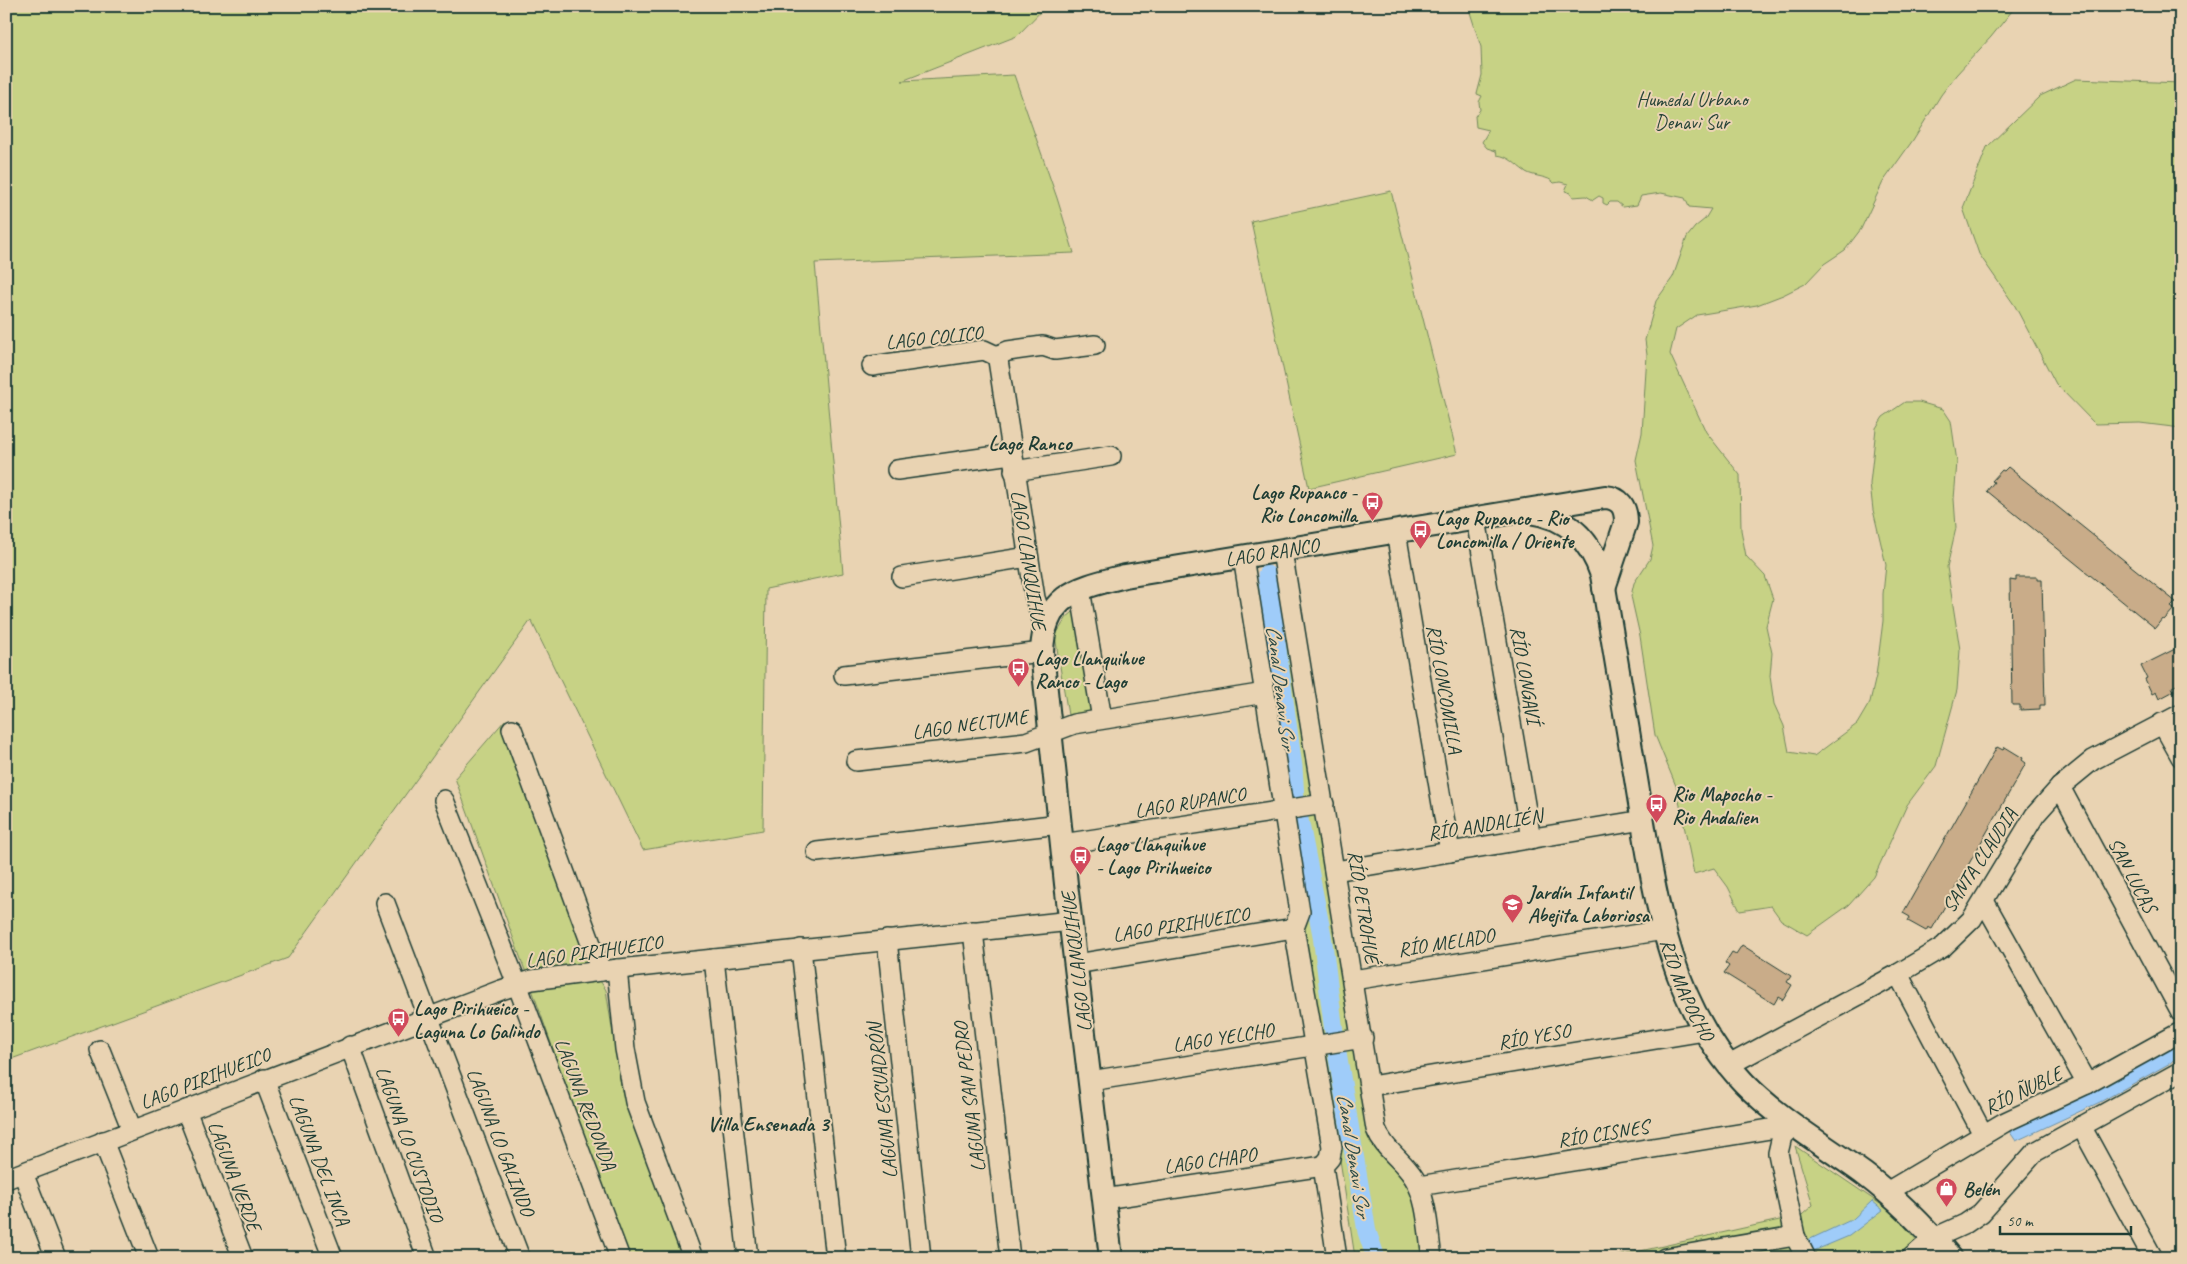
<svg xmlns="http://www.w3.org/2000/svg" width="2187" height="1264" font-family="Caveat,sans-serif">
	<style>
		.green { fill: #c7d285; stroke: #73885c }
		.water { fill: #9fccf9; stroke: #6c93aa }
		.lines { fill: none; stroke-linecap: round; stroke-linejoin: round }
		.canal { stroke: #9fccf9; stroke-width: 19 }
		.building { fill: #c9ac89; stroke: #1f3d34 }
		.minor-casing { stroke: #1f3d34; stroke-width: 22 }
		.tertiary-casing { stroke: #1f3d34; stroke-width: 26 }
		.minor { stroke: #e9d3b2; stroke-width: 19 }
		.tertiary { stroke: #e9d3b2; stroke-width: 22 }
		.labels { text-anchor: middle; stroke-width: 4; stroke-linejoin: round; paint-order: stroke }
		.park-label { font-size: 20px; fill: #274438; stroke: #e9d3b2 }
		.street-label { font-size: 20px; fill: #1f3d34; stroke: #e9d3b2 }
		.poi-label { font-size: 20px; font-weight: bold; fill: #1f3d34; stroke: #e9d3b2; text-anchor: start }
		.neighbourhood-label { font-size: 21px; font-weight: bold; fill: #1f3d34; stroke: #e9d3b2 }
		.water-label { font-size: 21px; font-style: italic; fill: #2c4b48; stroke: #e9d3b2 }
	</style>
	<rect width="100%" height="100%" fill="#e9d3b2"/>
	<filter id="ink" filterUnits="userSpaceOnUse"><feTurbulence type="fractalNoise" baseFrequency=".02" numOctaves="2"/><feDisplacementMap in="SourceGraphic" scale="10" xChannelSelector="R" yChannelSelector="G"/><feConvolveMatrix kernelMatrix="1 2 1 2 8 2 1 2 1" color-interpolation-filters="sRGB"/></filter>
	<g filter="url(#ink)">
		<!-- green -->
		<g class="green">
			<path d="M6 6H1046L1017 36 902 81 1014 75 1057 198 1074 253 815 263 843 573 766 589 763 830 643 850 531 620 288 958 6 1061Z"/>
			<path d="M1468 6H1552L1554 8 1633 12 1660 9H1697L1699 6H1704L1706 9 1714 6H2016L1991 37 1956 75 1941 95 1913 140 1883 182 1861 229 1845 250 1824 264 1805 284 1783 295 1757 305 1697 315 1676 329 1670 354 1706 432 1740 475 1741 530 1746 556 1765 576 1773 599 1766 626 1772 653 1770 676 1774 704 1784 726 1789 752 1814 756 1857 724 1870 702 1876 676 1883 621V594L1886 565 1873 510 1870 484 1876 428 1883 417 1905 402H1919L1943 409 1951 421 1957 462 1954 499 1956 528 1947 567 1960 650 1957 690 1936 766 1907 805 1874 877 1849 905 1807 935 1781 920 1771 906 1740 911 1728 887 1714 868 1694 874 1676 786 1655 735 1640 636 1631 596 1634 583 1650 559 1653 546 1636 460 1642 433 1647 355 1645 340 1656 301 1673 277 1687 237 1695 227 1705 219 1711 209 1689 207 1685 198 1661 193 1641 196 1637 205 1623 207 1617 202H1610L1607 205 1603 203V198L1599 196 1593 200 1586 196 1573 197 1571 193 1565 191 1568 184 1560 182 1554 183C1549 176 1534 177 1526 172 1514 164 1511 157 1497 155L1496 151 1487 148 1482 142 1489 130 1476 127 1475 116 1480 110 1479 102 1482 96 1477 94 1482 75 1481 47Z"/>
			<path d="M2076 79 2181 83V428L2140 423 2095 424 2056 384 2015 306 1979 254 1963 208 1987 147 2040 96Z"/>
			<path d="M1391 191 1457 454 1309 488 1251 221Z"/>
			<path d="M1281 582 1374 1139 1413 1195 1423 1258H1360L1354 1251 1252 585Z"/>
			<path d="M1078 608 1095 712 1069 721 1055 636 1067 617Z"/>
			<path d="M505 720 586 959 606 990 622 1091 684 1258H627L534 995 455 778Z"/>
			<path d="M1795 1146 1892 1212 1920 1244 1897 1258H1609L1802 1215 1813 1205Z"/>
		</g>
		<!-- water -->
		<g class="water">
			<path d="M2181 1042V1057L2100 1102 2016 1141 2007 1128Z"/>
			<path d="M1872 1201 1883 1210 1849 1236 1811 1252 1806 1241 1853 1219Z"/>
		</g>
		<g class="lines">
			<!-- canal -->
			<g class="canal">
				<path d="M1267 575 1293 767 1295 798"/>
				<path d="M1299 819 1322 935 1334 1032"/>
				<path d="M1337 1052 1367 1232 1376 1258"/>
			</g>
		</g>
		<!-- building -->
		<g class="building">
			<path d="M2008 467 2176 602 2171 607 2174 609 2164 620 2162 619 2155 628 1987 491 1994 482 1992 481 2002 470 2004 471Z"/>
			<path d="M2016 577H2037V580H2042L2045 705H2040V709L2020 710V705H2012L2010 580 2016 581Z"/>
			<path d="M2181 646V683L2172 687 2174 691 2159 699 2156 692 2152 694 2145 679 2147 678 2141 666Z"/>
			<path d="M1997 747 2003 750 2005 747 2023 758 2022 760 2026 763 1932 929 1928 927 1926 931 1908 921 1910 917 1903 913Z"/>
			<path d="M1742 945 1791 976 1787 982 1792 985 1783 1000 1778 997 1774 1004 1724 973 1729 966 1725 963 1732 952 1736 954Z"/>
		</g>
		<g class="lines">
			<defs>
				<g id="minor">
					<path d="M872 366 984 350 999 357"/>
					<path d="M897 470 1011 454"/>
					<path d="M1014 471 1111 456"/>
					<path d="M1476 519 1531 839"/>
					<path d="M1396 532 1450 852"/>
					<path d="M1282 551 1376 1129C1384 1150 1403 1160 1414 1178 1428 1200 1428 1233 1432 1258"/>
					<path d="M1243 557 1300 912 1294 928 1332 1147 1330 1158 1323 1166 1337 1258"/>
					<path d="M902 577 1028 557"/>
					<path d="M1080 589 1102 719"/>
					<path d="M1045 628 1035 598 998 360 1001 354 1008 351 1043 346 1055 350 1095 345"/>
					<path d="M844 675 1042 652"/>
					<path d="M2162 723 2181 757"/>
					<path d="M512 729 601 971"/>
					<path d="M856 761 1026 742 1074 724 1265 693"/>
					<path d="M2060 787 2181 1012"/>
					<path d="M444 800 517 984 620 1258"/>
					<path d="M1062 844 1324 804"/>
					<path d="M817 852 1060 824"/>
					<path d="M1335 871 1643 820"/>
					<path d="M1984 901 2087 1084"/>
					<path d="M385 903 520 1258"/>
					<path d="M973 931 1010 1258"/>
					<path d="M887 940 921 1258"/>
					<path d="M801 949 836 1258"/>
					<path d="M714 959 748 1258"/>
					<path d="M1076 964 1294 928"/>
					<path d="M617 969 625 1049 635 1102 693 1258"/>
					<path d="M1898 974 1983 1134"/>
					<path d="M1353 980 1664 930"/>
					<path d="M350 1046 427 1258"/>
					<path d="M100 1050 132 1130"/>
					<path d="M1729 1065 1898 974 1943 947 1972 919 2035 815 2060 787 2093 760 2181 714"/>
					<path d="M264 1079 333 1258"/>
					<path d="M1090 1081 1363 1038"/>
					<path d="M1370 1086 1705 1031"/>
					<path d="M186 1110 243 1258"/>
					<path d="M1794 1125 1782 1136 1778 1153 1795 1236 1806 1258"/>
					<path d="M2081 1126 2153 1258"/>
					<path d="M103 1141 149 1258"/>
					<path d="M23 1173 56 1258"/>
					<path d="M6 1179 501 990 532 980 601 971 1071 921"/>
					<path d="M1419 1186 1794 1125"/>
					<path d="M1887 1192 2005 1122 2087 1084 2181 1032"/>
					<path d="M1104 1199 1323 1166"/>
					<path d="M1665 1258 1795 1236"/>
					<path d="M1911 1258 1934 1238 1965 1224 1981 1213 2035 1152 2181 1071"/>
				</g>
				<g id="tertiary">
					<path id="s1" d="M1530 512C1568 517 1590 540 1602 575 1613 643 1625 711 1636 779 1654 887 1665 1000 1744 1083 1779 1119 1823 1144 1864 1174 1896 1198 1925 1227 1951 1258"/>
					<path id="s2" d="M1111 1258 1066 884 1042 652C1044 594 1078 588 1125 576L1605 497C1620 498 1626 507 1626 522L1604 588"/>
				</g>
			</defs>
			<!-- minor casing -->
			<use href="#minor" class="minor-casing"/>
			<!-- tertiary casing -->
			<use href="#tertiary" class="tertiary-casing"/>
			<!-- minor -->
			<use href="#minor" class="minor"/>
			<!-- tertiary -->
			<use href="#tertiary" class="tertiary"/>
		</g>
	</g>
	<!-- icons -->
	<defs>
		<symbol id="bus-pin" viewBox="-11 -11 22 30"><path d="M0 17L-7.5 6A9.5 9.5 0 1 1 7.5 6Z" fill="#d1495b" stroke="#e9d3b2"/><path d="M-5-6H5V4H4V6H2V4H-2V6H-4V4H-5ZM-3.5-4V0h7V-4ZM-3.5 1.2v1.5H-2V1.2ZM2 1.2v1.5H3.5V1.2Z" fill="#fff"/></symbol>
		<symbol id="school-pin" viewBox="-11 -11 22 30"><path d="M0 17L-7.5 6A9.5 9.5 0 1 1 7.5 6Z" fill="#d1495b" stroke="#e9d3b2"/><path d="M0-5L7-2L0 1L-7-2ZM-4 1L0 2.5L4 1V4Q0 6-4 4Z" fill="#fff"/></symbol>
		<symbol id="shop-pin" viewBox="-11 -11 22 30"><path d="M0 17L-7.5 6A9.5 9.5 0 1 1 7.5 6Z" fill="#d1495b" stroke="#e9d3b2"/><path d="M-5-2.5h2.3a2.7 3.5 0 0 1 5.4 0H5L5.5 6h-11ZM-1.5-2.5h3a1.5 2.3 0 0 0-3 0Z" fill="#fff"/></symbol>
	</defs>
	<g fill-rule="evenodd">
		<use href="#bus-pin" x="1360" y="490" width="25" height="34"/>
		<use href="#bus-pin" x="1408" y="518" width="25" height="34"/>
		<use href="#bus-pin" x="1006" y="656" width="25" height="34"/>
		<use href="#bus-pin" x="1644" y="792" width="25" height="34"/>
		<use href="#bus-pin" x="1068" y="844" width="25" height="34"/>
		<use href="#school-pin" x="1500" y="892" width="25" height="34"/>
		<use href="#bus-pin" x="386" y="1006" width="25" height="34"/>
		<use href="#shop-pin" x="1934" y="1176" width="25" height="34"/>
	</g>
	<g class="labels">
		<!-- park labels -->
		<g class="park-label">
			<text x="1692" y="106">Humedal Urbano<tspan x="1692" dy="23">Denavi Sur</tspan></text>
		</g>
		<!-- street labels -->
		<g class="street-label">
			<text transform="translate(934 337) rotate(-6)" y="7">LAGO COLICO</text>
			<text dy="7" stroke="none"><textPath href="#s2" startOffset="884">LAGO RANCO</textPath></text>
			<text transform="translate(1029 560) rotate(81)" y="7">LAGO LLANQUIHUE</text>
			<text transform="translate(1526 675) rotate(80)" y="7">RÍO LONGAVÍ</text>
			<text transform="translate(1445 689) rotate(80)" y="7">RÍO LONCOMILLA</text>
			<text transform="translate(970 724) rotate(-8)" y="7">LAGO NELTUME</text>
			<text transform="translate(1190 802) rotate(-9)" y="7">LAGO RUPANCO</text>
			<text transform="translate(1485 824) rotate(-9)" y="7">RÍO ANDALIÉN</text>
			<text transform="translate(1979 860) rotate(-57)" y="7">SANTA CLAUDIA</text>
			<text transform="translate(2133 875) rotate(62)" y="7">SAN LUCAS</text>
			<text transform="translate(1364 907) rotate(81)" y="7">RÍO PETROHUÉ</text>
			<text transform="translate(1181 924) rotate(-9)" y="7">LAGO PIRIHUEICO</text>
			<text transform="translate(1446 942) rotate(-9)" y="7">RÍO MELADO</text>
			<text transform="translate(594 951) rotate(-8)" y="7">LAGO PIRIHUEICO</text>
			<text transform="translate(1076 962) rotate(-97)" y="7">LAGO LLANQUIHUE</text>
			<text dy="7" stroke="none"><textPath href="#s1" startOffset="526">RÍO MAPOCHO</textPath></text>
			<text transform="translate(1534 1036) rotate(-10)" y="7">RÍO YESO</text>
			<text transform="translate(1223 1037) rotate(-9)" y="7">LAGO YELCHO</text>
			<text transform="translate(205 1078) rotate(-21)" y="7">LAGO PIRIHUEICO</text>
			<text transform="translate(2023 1090) rotate(-26)" y="7">RÍO ÑUBLE</text>
			<text transform="translate(969 1097) rotate(-97)" y="7">LAGUNA SAN PEDRO</text>
			<text transform="translate(882 1101) rotate(-96)" y="7">LAGUNA ESCUADRÓN</text>
			<text transform="translate(586 1104) rotate(69)" y="7">LAGUNA REDONDA</text>
			<text transform="translate(1603 1133) rotate(-9)" y="7">RÍO CISNES</text>
			<text transform="translate(501 1142) rotate(69)" y="7">LAGUNA LO GALINDO</text>
			<text transform="translate(410 1144) rotate(70)" y="7">LAGUNA LO CUSTODIO</text>
			<text transform="translate(320 1160) rotate(69)" y="7">LAGUNA DEL INCA</text>
			<text transform="translate(1210 1160) rotate(-8)" y="7">LAGO CHAPO</text>
			<text transform="translate(235 1176) rotate(69)" y="7">LAGUNA VERDE</text>
		</g>
		<!-- poi labels -->
		<g class="poi-label">
			<text x="1357" y="499" text-anchor="end">Lago Rupanco -<tspan x="1357" dy="23">Rio Loncomilla</tspan></text>
			<text x="1436" y="525">Lago Rupanco - Rio<tspan x="1436" dy="23">Loncomilla / Oriente</tspan></text>
			<text x="1035" y="665">Lago Llanquihue<tspan x="1035" dy="23">Ranco - Lago</tspan></text>
			<text x="1672" y="801">Rio Mapocho -<tspan x="1672" dy="23">Rio Andalien</tspan></text>
			<text x="1096" y="851">Lago Llanquihue<tspan x="1096" dy="23">- Lago Pirihueico</tspan></text>
			<text x="1528" y="899">Jardín Infantil<tspan x="1528" dy="23">Abejita Laboriosa</tspan></text>
			<text x="414" y="1015">Lago Pirihueico -<tspan x="414" dy="23">Laguna Lo Galindo</tspan></text>
			<text x="1963" y="1196">Belén</text>
		</g>
		<!-- neighbourhood labels -->
		<g class="neighbourhood-label">
			<text x="1030" y="450">Lago Ranco</text>
			<text x="768" y="1131">Villa Ensenada 3</text>
		</g>
		<!-- water labels -->
		<g class="water-label">
			<text transform="translate(1281 687) rotate(83)" y="7">Canal Denavi Sur</text>
			<text transform="translate(1354 1155) rotate(81)" y="7">Canal Denavi Sur</text>
		</g>
	</g>
	<!-- margin -->
	<rect width="2187" height="1264" fill="none" stroke="#e9d3b2" stroke-width="25"/>
	<rect x="12" y="12" width="2162" height="1239" fill="none" stroke="#1f3d34" stroke-width="2" filter="url(#ink)"/>
	<!-- scale -->
	<path d="M2000 1226v8h131v-8" fill="none" stroke="#1f3d34" stroke-width="2.5"/>
	<text x="2007" y="1226" font-size="15" fill="#1f3d34" stroke="#e9d3b2" stroke-width="4" paint-order="stroke">50 m</text>
</svg>
